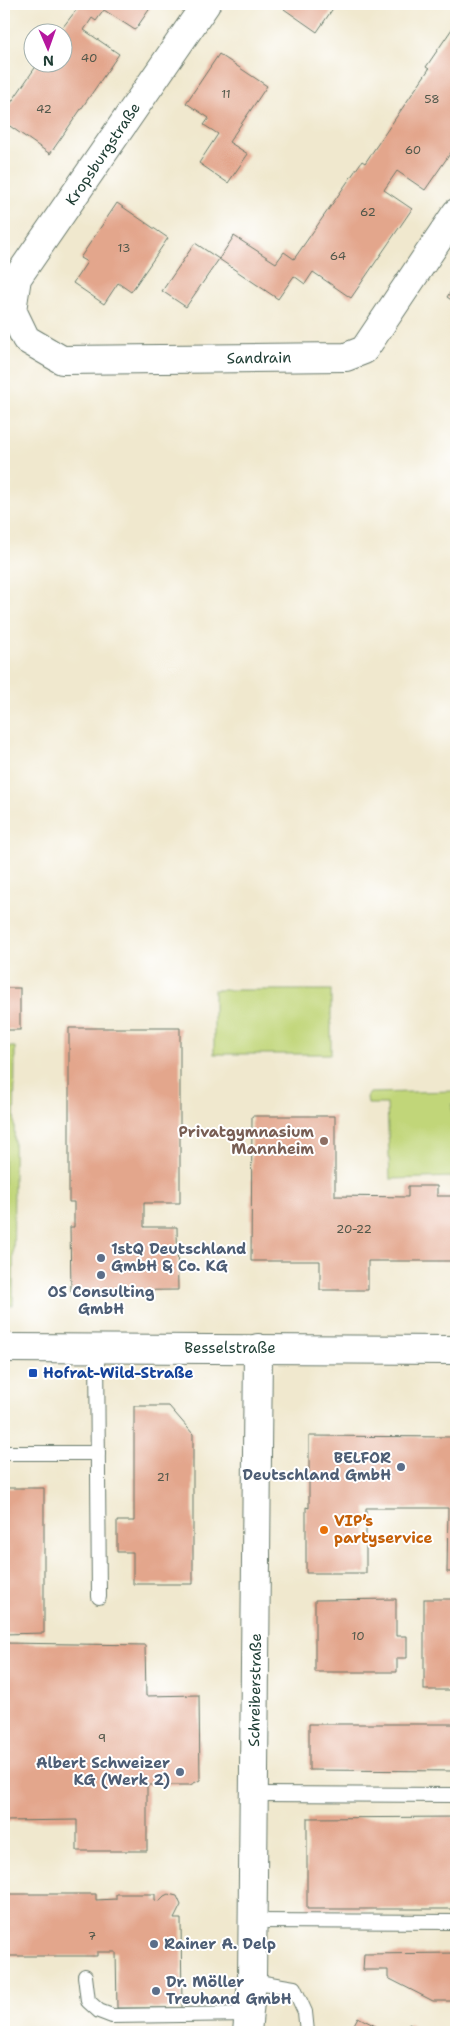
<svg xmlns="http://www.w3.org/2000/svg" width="460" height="2036" font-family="'Shantell Sans',sans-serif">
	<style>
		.green { fill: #c1d679; stroke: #708a56 }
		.building { fill: #e3a68c }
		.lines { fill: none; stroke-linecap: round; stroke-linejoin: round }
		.lane-casing { stroke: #68796a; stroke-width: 16 }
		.street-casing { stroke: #68796a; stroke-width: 30 }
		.lane { stroke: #fff; stroke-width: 14 }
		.street { stroke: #fff; stroke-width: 28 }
		.education-dot { fill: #8d6e63; stroke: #fff; stroke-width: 2 }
		.service-dot { fill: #5c6f8a; stroke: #fff; stroke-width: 2 }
		.transit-dot { fill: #1a4fb4; stroke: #fff; stroke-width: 2 }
		.food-dot { fill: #e8710a; stroke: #fff; stroke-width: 2 }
		.labels { text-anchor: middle; stroke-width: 4; stroke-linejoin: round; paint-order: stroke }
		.number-label { font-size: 12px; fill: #50574a }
		.street-label { font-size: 15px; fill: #1f3d34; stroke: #fff }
		.education-label { font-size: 15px; font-weight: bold; fill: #785e54; stroke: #fff; text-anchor: end }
		.service-label { font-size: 15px; font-weight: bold; fill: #4e5e75; stroke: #fff; text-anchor: start }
		.transit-label { font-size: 15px; font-weight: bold; fill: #164399; stroke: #fff; text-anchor: start }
		.food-label { font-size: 15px; font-weight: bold; fill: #c56008; stroke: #fff; text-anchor: start }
	</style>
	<rect width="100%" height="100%" fill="#fff"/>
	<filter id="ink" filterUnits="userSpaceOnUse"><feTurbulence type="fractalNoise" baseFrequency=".02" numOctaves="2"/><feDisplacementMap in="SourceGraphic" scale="10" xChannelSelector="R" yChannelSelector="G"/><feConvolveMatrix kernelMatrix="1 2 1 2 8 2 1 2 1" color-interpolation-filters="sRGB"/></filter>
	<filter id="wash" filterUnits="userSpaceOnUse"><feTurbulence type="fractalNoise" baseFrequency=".0096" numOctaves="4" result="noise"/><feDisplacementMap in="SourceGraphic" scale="20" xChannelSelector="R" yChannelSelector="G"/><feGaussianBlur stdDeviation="1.12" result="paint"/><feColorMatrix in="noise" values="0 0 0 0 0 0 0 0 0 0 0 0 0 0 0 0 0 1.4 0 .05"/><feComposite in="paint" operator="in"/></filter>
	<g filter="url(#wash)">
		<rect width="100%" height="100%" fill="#f0e8ce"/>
		<!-- green -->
		<g class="green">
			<rect x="214" y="990" width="117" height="64"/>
			<path d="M4 1047H15L13 1305H4Z"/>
			<path d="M456 1091V1104H452L454 1177 390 1179 387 1104H368L367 1097 370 1093Z"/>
		</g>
		<g id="blocks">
			<!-- building -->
			<g class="building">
				<path d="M81 4H153L135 30 104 10 96 21 92 18 84 30 119 54 50 154 4 122V113L39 62H62V32H59Z"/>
				<path d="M288 4H336L317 32 284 9Z"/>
				<path d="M456 23V145L425 190 397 171 384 190 412 209 351 298 313 272 305 284 294 276 278 299 219 259 234 236 276 263 284 252 294 259 362 161 365 163 429 69 426 67Z"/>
				<path d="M219 54 267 86 229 142 248 154 228 183 199 163 218 134 204 125 209 118 186 103Z"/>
				<path d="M117 203 168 238 131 292 118 283 104 304 73 283 87 262 80 258Z"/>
				<path d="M195 243 219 259 186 307 162 291Z"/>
				<path d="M456 283V303L447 297Z"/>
				<rect x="4" y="988" width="16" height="42"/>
				<path d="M69 1028H180V1203H144V1227H177L178 1290 71 1291 70 1227H74V1202H69Z"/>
				<path d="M252 1116H335V1196L408 1197V1186H437V1196H456V1261H368V1290H320V1261H251Z"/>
				<path d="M134 1406H169L193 1434V1584H133V1552H117V1521H134Z"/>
				<path d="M309 1436 456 1437V1572H447L448 1508H366V1573H306V1507L309 1508Z"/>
				<path d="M4 1488H44V1633L4 1634Z"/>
				<path d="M396 1599V1636H407V1658H397V1672H315V1600Z"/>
				<rect x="424" y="1599" width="32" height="91"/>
				<path d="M4 1643 145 1645 146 1696 199 1695 200 1780 190 1785H147V1851H77V1820L4 1821Z"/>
				<path d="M309 1724H456V1771L309 1770Z"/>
				<path d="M456 1817V1909H307V1818Z"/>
				<path d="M4 1894H96V1900L116 1899V1894H155V1900L159 1901 164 1896 168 1894 177 1896 181 1905 174 1919H181L182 2008H117L116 1952H97V1956H4Z"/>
				<path d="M456 1953V2001H433L388 1978V1970H363L364 1954Z"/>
				<path d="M358 2017 387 2032H350Z"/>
				<path d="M409 2024 426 2032H405Z"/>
			</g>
		</g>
	</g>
	<g filter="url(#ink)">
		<use href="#blocks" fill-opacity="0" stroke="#68796a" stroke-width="1"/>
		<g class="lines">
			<defs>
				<g id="lane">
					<path d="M97 1348 99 1597"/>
					<path d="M4 1453H98"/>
					<path d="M254 1794 456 1795"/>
					<path d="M252 1921 456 1922"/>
					<path d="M85 1976 88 2001 99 2011 112 2016 250 2014"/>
					<path d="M252 1981 294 1988 305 2012 307 2032"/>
				</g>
				<g id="street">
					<path d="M206 4 17 278 12 310 26 339 62 360 346 357 364 350 456 213"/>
					<path d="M4 1348 456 1350"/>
					<path d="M247 2032 252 1981 258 1348"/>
				</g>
			</defs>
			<!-- lane casing -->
			<use href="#lane" class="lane-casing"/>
			<!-- street casing -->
			<use href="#street" class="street-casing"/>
			<!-- lane -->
			<use href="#lane" class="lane"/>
			<!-- street -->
			<use href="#street" class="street"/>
		</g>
	</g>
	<!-- markers -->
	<circle class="education-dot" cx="324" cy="1141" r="5"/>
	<g class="service-dot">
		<circle cx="101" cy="1258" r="5"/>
		<circle cx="101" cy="1275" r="5"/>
		<circle cx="401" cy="1467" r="5"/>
		<circle cx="180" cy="1772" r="5"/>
		<circle cx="154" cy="1944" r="5"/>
		<circle cx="156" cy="1991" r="5"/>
	</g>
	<rect class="transit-dot" x="28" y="1368" width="10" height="10" rx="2.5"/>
	<circle class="food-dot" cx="324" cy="1530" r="5"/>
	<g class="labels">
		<!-- number labels -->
		<g class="number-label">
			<text x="89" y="62">40</text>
			<text x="226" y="98">11</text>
			<text x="432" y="103">58</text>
			<text x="44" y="113">42</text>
			<text x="413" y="154">60</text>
			<text x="368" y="216">62</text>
			<text x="124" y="252">13</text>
			<text x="338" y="260">64</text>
			<text x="354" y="1233">20-22</text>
			<text x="163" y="1481">21</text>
			<text x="358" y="1640">10</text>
			<text x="102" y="1742">9</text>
			<text x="92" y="1940">7</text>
		</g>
		<!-- street labels -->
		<g class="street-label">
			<text transform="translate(103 154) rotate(-56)" y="5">Kropsburgstraße</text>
			<text transform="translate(259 358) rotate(-1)" y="5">Sandrain</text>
			<text x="230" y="1353">Besselstraße</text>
			<text transform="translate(255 1690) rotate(-89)" y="5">Schreiberstraße</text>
		</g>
		<!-- education labels -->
		<g class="education-label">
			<text x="314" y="1137">Privatgymnasium<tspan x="314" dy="17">Mannheim</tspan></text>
		</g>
		<!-- service labels -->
		<g class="service-label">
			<text x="111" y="1254">1stQ Deutschland<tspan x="111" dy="17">GmbH &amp; Co. KG</tspan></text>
			<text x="101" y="1297" text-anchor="middle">OS Consulting<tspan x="101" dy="17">GmbH</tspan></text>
			<text x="391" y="1463" text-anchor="end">BELFOR<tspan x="391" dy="17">Deutschland GmbH</tspan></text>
			<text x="170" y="1768" text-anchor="end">Albert Schweizer<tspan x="170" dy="17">KG (Werk 2)</tspan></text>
			<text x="164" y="1949">Rainer A. Delp</text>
			<text x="166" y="1987">Dr. Möller<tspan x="166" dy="17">Treuhand GmbH</tspan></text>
		</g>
		<!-- transit labels -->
		<g class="transit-label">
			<text x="43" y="1378">Hofrat-Wild-Straße</text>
		</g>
		<!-- food labels -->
		<g class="food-label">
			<text x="334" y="1526">VIP’s<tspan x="334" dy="17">partyservice</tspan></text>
		</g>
	</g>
	<!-- margin -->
	<rect width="460" height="2036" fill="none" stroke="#fff" stroke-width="20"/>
	<!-- north arrow -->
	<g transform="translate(48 48) rotate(178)"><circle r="24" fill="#ffffff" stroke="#a5b1ae"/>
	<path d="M0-4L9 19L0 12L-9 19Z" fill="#b5179e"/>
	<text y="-8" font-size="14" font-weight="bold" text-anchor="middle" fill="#1f3d34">N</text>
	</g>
</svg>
